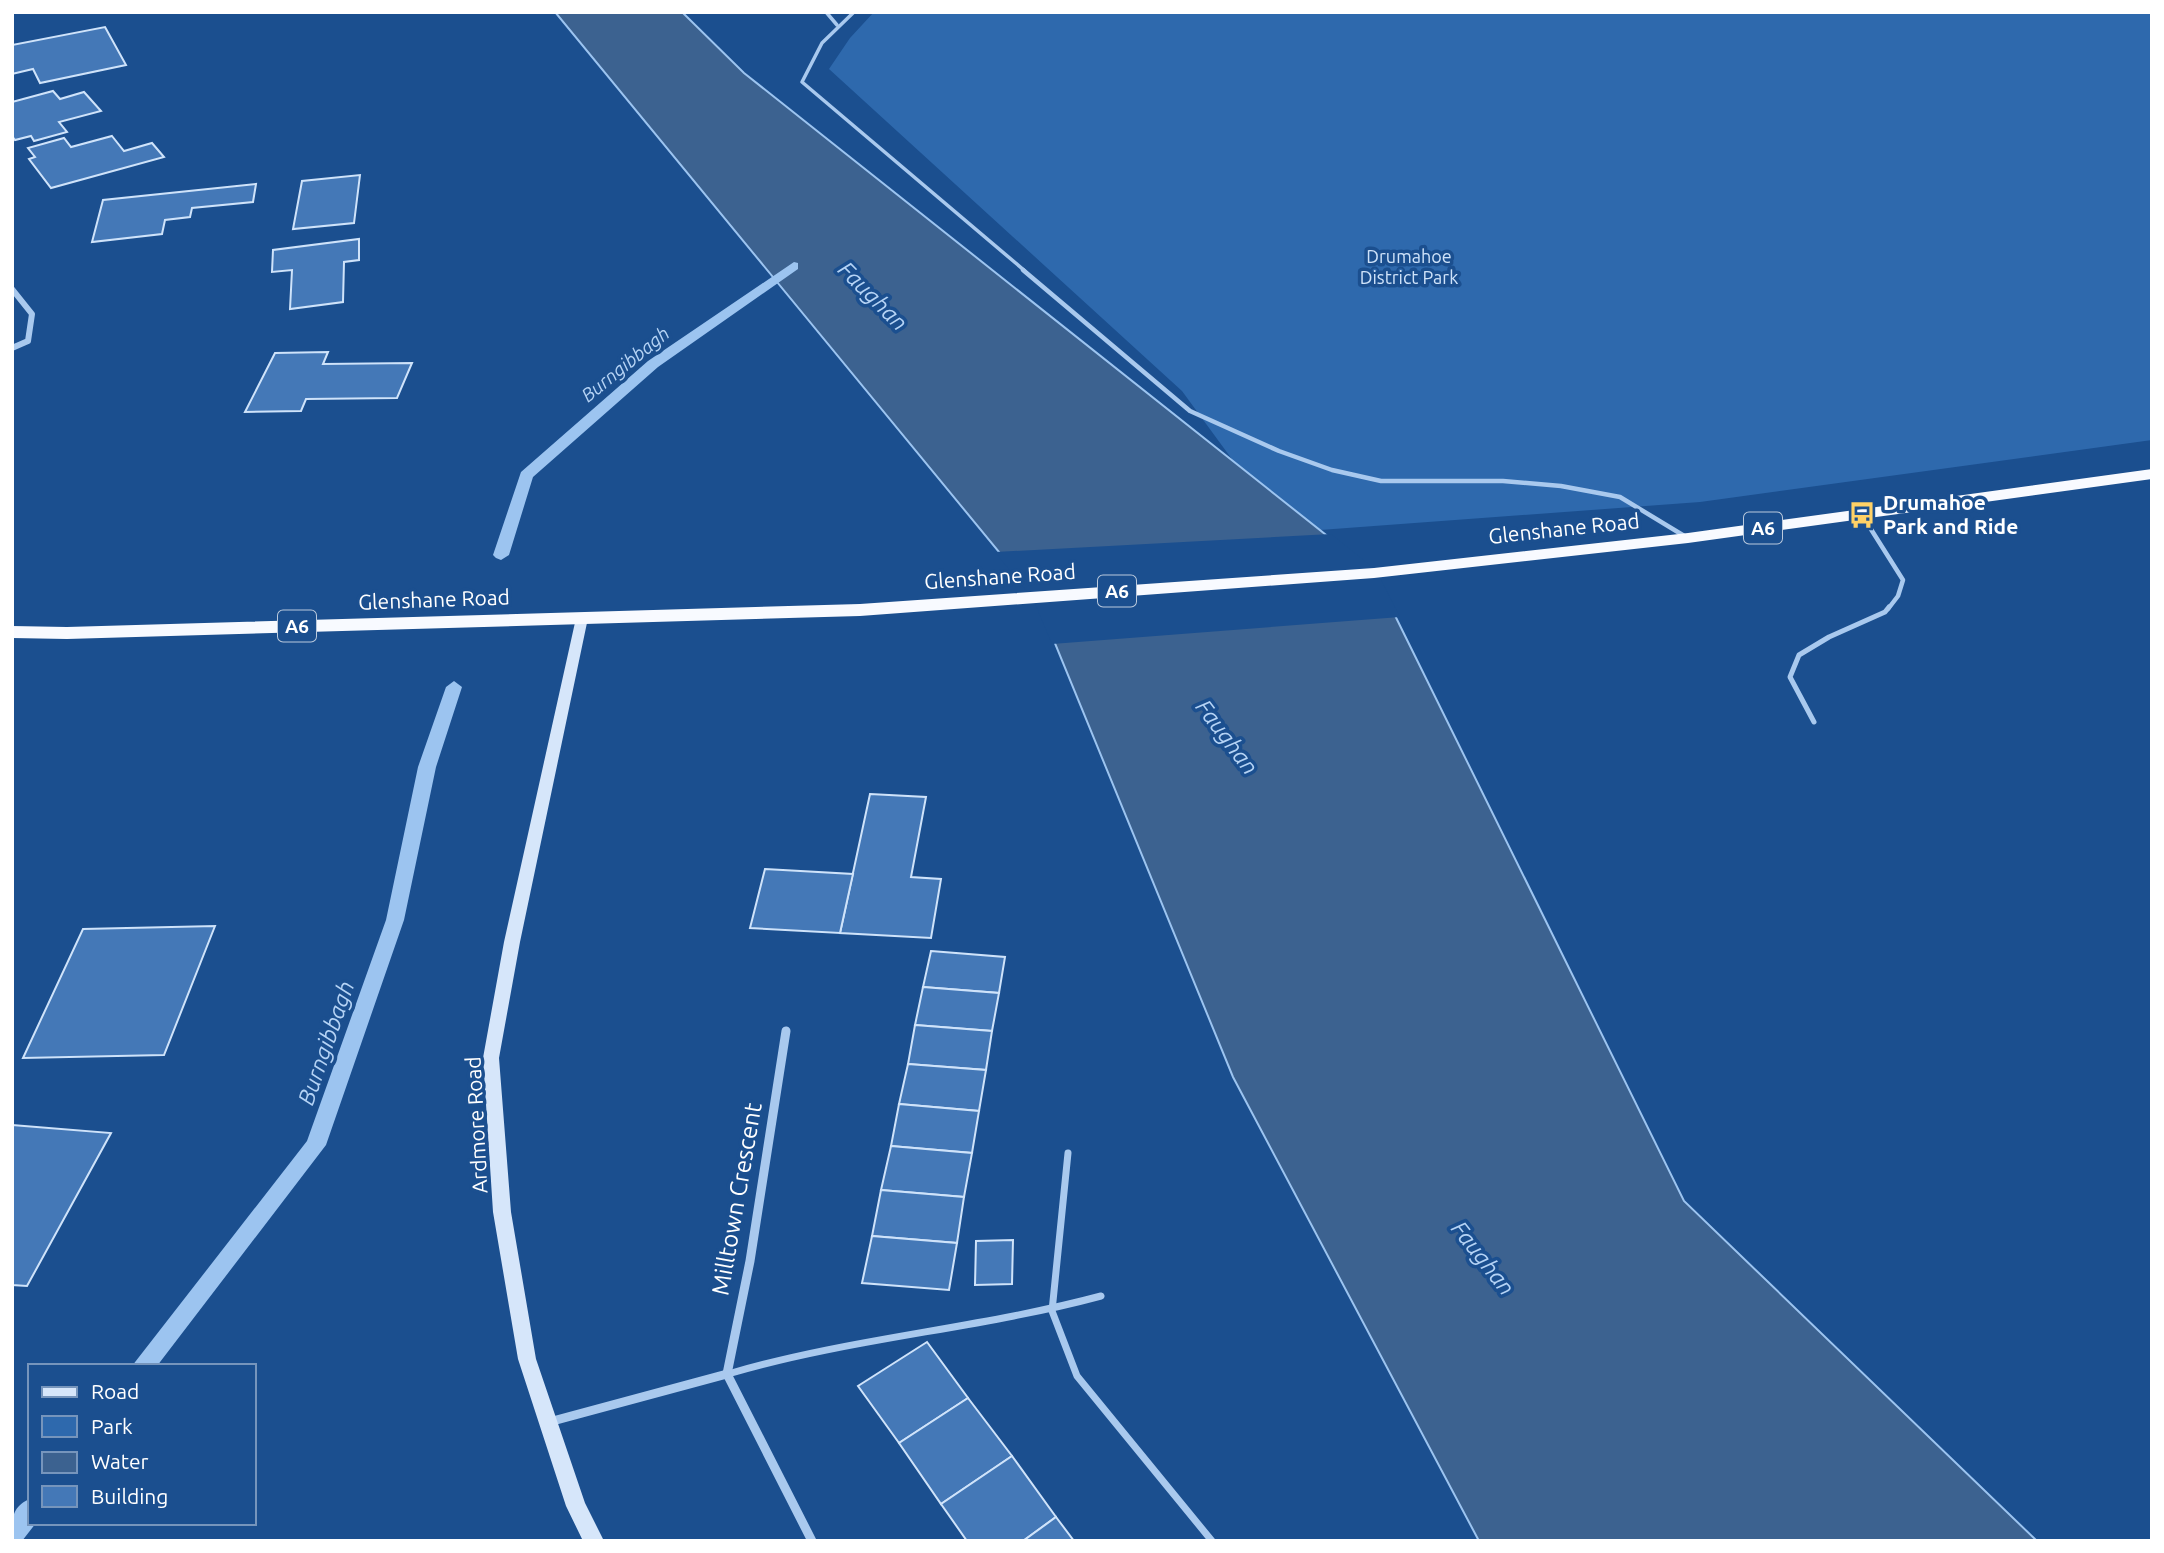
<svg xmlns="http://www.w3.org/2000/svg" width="2164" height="1553" font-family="Ubuntu,sans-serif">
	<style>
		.green { fill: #2e69ad }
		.water { fill: #3c6290; stroke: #9cc4f0; stroke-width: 2 }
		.pier { fill: #1b4f8f }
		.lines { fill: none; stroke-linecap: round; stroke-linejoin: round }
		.stream { fill: #9cc4f0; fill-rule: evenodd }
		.building { fill: #4478b7; stroke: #cfe3fa; stroke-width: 2 }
		.service-far3 { stroke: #a9c9ee; stroke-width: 3.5 }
		.service-far2 { stroke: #a9c9ee; stroke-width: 4.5 }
		.service-far1 { stroke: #a9c9ee; stroke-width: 5 }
		.service { stroke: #a9c9ee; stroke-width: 7 }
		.minor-far1 { stroke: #a9c9ee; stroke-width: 6 }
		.minor { stroke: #a9c9ee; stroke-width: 9 }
		.secondary { fill: #d6e6fa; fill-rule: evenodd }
		.trunk { fill: #f8faff; fill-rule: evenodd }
		.labels { text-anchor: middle; stroke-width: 7; stroke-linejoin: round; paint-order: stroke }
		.far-park-label { font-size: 18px; fill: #cfe3fa; stroke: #1b4f8f }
		.far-water-label { font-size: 19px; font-style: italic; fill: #b5d3f5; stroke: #1b4f8f }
		.shield { fill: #1b4f8f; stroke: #bbcadd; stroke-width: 2 }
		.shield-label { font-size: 19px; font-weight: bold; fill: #fff }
		.poi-label { font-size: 21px; font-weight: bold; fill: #fff; stroke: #1b4f8f; text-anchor: start }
		.street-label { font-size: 21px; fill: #fff; stroke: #1b4f8f }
		.water-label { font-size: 23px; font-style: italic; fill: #b5d3f5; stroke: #1b4f8f }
		.near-street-label { font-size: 24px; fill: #fff; stroke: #1b4f8f }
	</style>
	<rect width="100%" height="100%" fill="#1b4f8f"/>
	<!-- green -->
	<path class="green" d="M874 12H2152V440L1700 502 1320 530 1234 462 1182 391 829 69 850 38Z"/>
	<!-- water -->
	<path class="water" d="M555 12H682L744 73 1374 573 1684 1201 2037 1541H1479L1233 1077 1036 597Z"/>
	<!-- pier -->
	<path class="pier" d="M1331 534 1376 570 1400 617 1052 644 1033 599 995 552Z"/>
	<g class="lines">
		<!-- stream -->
		<g class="stream">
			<path d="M794 262 798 263V269L658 367 533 477 509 555 501 560 496 558 493 555 521 472 648 361Z"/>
			<path d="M454 681 462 687 436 767 404 920 326 1145 157 1366H132L307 1141 386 920 418 767 446 687Z"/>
			<path d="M30 1499V1523H36L22 1541H12C12 1522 10 1507 30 1499Z"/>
		</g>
	</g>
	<!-- building -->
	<g class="building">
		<path d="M105 27 126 65 40 83 33 69 12 74V45Z"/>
		<path d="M53 91 60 99 84 92 101 111 59 122 67 132 34 141 31 136 15 140 12 136V102Z"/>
		<path d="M112 136 124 151 152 143 164 157 51 188 29 159 35 157 28 148 64 138 71 147Z"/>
		<path d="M360 175 354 223 293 229 302 181Z"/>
		<path d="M256 184 253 202 192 208 190 217 165 220 162 234 92 242 103 200Z"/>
		<path d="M359 239V260L344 262 343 302 290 309 292 270 272 272 273 250Z"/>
		<path d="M328 352 323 364 412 363 397 398 306 399 301 411 245 412 275 353Z"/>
		<path d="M870 794 926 797 911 877 941 879 931 938 840 933Z"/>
		<path d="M765 869 853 874 840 933 750 928Z"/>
		<path d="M215 926 164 1055 23 1058 83 929Z"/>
		<path d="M931 951 1005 957 999 993 923 987Z"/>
		<path d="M923 987 999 993 992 1031 915 1025Z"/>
		<path d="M915 1025 992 1031 986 1070 908 1064Z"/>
		<path d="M908 1064 986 1070 979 1111 899 1104Z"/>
		<path d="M899 1104 979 1111 972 1153 891 1146Z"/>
		<path d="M12 1125 111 1133 27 1286 12 1285Z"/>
		<path d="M891 1146 972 1153 964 1197 881 1190Z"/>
		<path d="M881 1190 964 1197 957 1243 872 1236Z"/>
		<path d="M872 1236 957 1243 949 1290 862 1283Z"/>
		<path d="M1013 1240 1012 1284 975 1285 976 1241Z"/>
		<path d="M927 1342 968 1398 899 1443 858 1386Z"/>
		<path d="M968 1398 1012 1456 941 1504 899 1443Z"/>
		<path d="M1012 1456 1056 1517 1023 1541H967L941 1504Z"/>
		<path d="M1056 1517 1074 1541H1023Z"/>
	</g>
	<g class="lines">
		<!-- service-far3 -->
		<g class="service-far3">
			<path d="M826 12 837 25"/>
			<path d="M854 12 822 43 802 82 1025 271"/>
		</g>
		<!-- service-far2 -->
		<g class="service-far2">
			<path d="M1023 270 1190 411 1279 451 1332 470 1381 481H1503L1561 486 1620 497 1686 537"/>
			<path d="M1862 515 1903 580 1898 596 1888 609"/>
		</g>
		<!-- service-far1 -->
		<path class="service-far1" d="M1814 722 1790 677 1799 655 1829 637 1885 612 1889 607"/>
		<!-- service -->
		<g class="service">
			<path d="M1068 1153 1052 1311 1077 1376 1212 1541"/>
			<path d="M728 1374C850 1338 978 1329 1101 1296"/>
		</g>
		<!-- minor-far1 -->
		<path class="minor-far1" d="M12 289 32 314 28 341 12 348"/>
		<!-- minor -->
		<g class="minor">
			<path d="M786 1031 750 1261 727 1374 812 1541"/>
			<path d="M549 1422 727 1374"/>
		</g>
		<!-- secondary -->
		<path class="secondary" d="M582 614 588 618 520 942 499 1058 511 1212 536 1359 585 1503 604 1541H583L566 1506 518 1359 493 1212 483 1058 504 942 576 618Z"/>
		<!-- trunk -->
		<path class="trunk" d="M2152 469V479L1688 543 1374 578 860 616 67 639 12 638V626L67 627 860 604 1374 568 1688 533Z"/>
	</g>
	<!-- icons -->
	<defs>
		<symbol id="bus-bare" viewBox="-9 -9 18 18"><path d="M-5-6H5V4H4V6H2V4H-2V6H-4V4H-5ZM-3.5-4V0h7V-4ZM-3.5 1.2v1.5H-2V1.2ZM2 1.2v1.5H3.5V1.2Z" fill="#ffd166" stroke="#1b4f8f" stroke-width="2.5" paint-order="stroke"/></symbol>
	</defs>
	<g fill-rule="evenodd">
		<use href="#bus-bare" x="1843" y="496" width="38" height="38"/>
	</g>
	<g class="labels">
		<!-- far-park labels -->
		<g class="far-park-label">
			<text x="1409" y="263">Drumahoe<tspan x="1409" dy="21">District Park</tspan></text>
		</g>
		<!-- far-water labels -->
		<g class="far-water-label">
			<text transform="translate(625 364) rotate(-39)" y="7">Burngibbagh</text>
		</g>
		<!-- shield labels -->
		<g class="shield">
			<rect x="1744" y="512.5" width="38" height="31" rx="5"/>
			<rect x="1098" y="575.5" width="38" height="31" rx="5"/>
			<rect x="278" y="610.5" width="38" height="31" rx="5"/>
		</g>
		<g class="shield-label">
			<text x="1763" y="535">A6</text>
			<text x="1117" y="598">A6</text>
			<text x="297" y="633">A6</text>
		</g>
		<!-- poi labels -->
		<g class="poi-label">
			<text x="1883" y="510">Drumahoe<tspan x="1883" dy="24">Park and Ride</tspan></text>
		</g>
		<!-- street labels -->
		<g class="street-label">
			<text transform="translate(1564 529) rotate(-6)" y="7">Glenshane Road</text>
			<text transform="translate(1000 577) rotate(-4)" y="7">Glenshane Road</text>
			<text transform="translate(434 600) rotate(-2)" y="7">Glenshane Road</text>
			<text transform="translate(477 1125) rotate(-93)" y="7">Ardmore Road</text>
		</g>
		<!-- water labels -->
		<g class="water-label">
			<text transform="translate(873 296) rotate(45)" y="8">Faughan</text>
			<text transform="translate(1227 737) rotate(53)" y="8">Faughan</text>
			<text transform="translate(326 1043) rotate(-71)" y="8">Burngibbagh</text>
			<text transform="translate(1483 1258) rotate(52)" y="8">Faughan</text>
		</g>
		<!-- near-street labels -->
		<g class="near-street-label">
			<text transform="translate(737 1199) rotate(-80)" y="8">Milltown Crescent</text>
		</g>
	</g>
	<!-- border -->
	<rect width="2164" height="1553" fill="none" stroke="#ffffff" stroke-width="28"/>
	<!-- legend -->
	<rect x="28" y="1364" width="228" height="161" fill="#1b4f8f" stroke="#7695bc" stroke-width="2"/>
	<rect x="42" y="1387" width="35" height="10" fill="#d6e6fa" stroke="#7695bc" stroke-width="2"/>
	<text x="91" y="1399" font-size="21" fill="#ffffff">Road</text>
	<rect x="42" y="1416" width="35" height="21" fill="#2e69ad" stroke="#7695bc" stroke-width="2"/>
	<text x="91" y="1434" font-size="21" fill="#ffffff">Park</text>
	<rect x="42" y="1452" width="35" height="21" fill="#3c6290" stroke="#7695bc" stroke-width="2"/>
	<text x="91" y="1469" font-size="21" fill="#ffffff">Water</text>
	<rect x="42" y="1486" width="35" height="21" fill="#4478b7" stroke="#7695bc" stroke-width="2"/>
	<text x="91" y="1504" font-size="21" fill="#ffffff">Building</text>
</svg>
